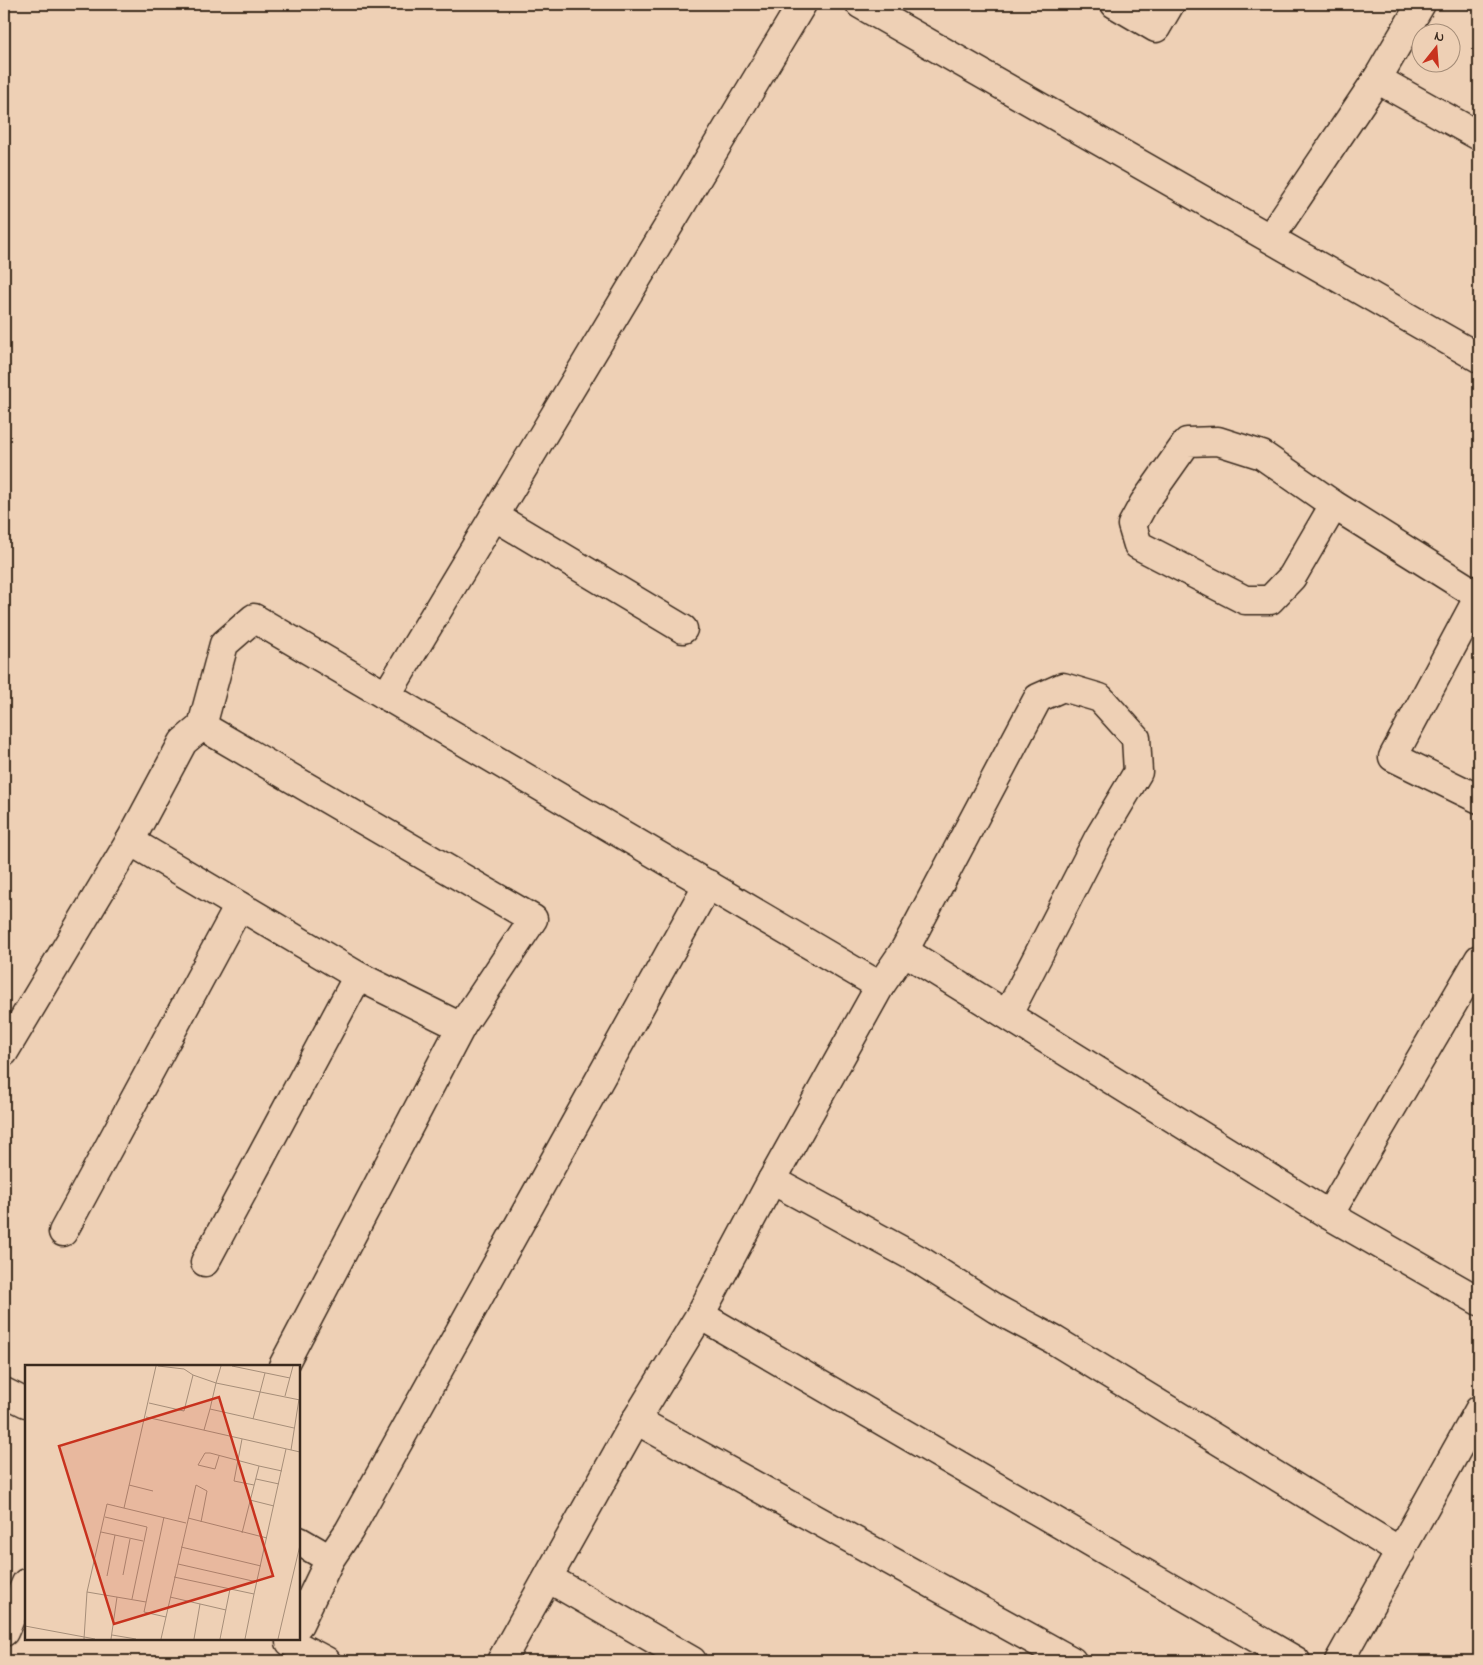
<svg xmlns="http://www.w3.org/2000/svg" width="1483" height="1665" font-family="'Indie Flower',sans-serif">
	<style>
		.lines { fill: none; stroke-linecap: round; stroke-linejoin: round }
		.minor-casing { stroke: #3b2a1e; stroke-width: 31 }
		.minor { stroke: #eed0b5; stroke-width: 28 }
		.inset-road { fill: none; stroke: #a68e79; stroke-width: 1 }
		.view { fill: #c8321e; fill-opacity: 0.15; stroke: #c8321e; stroke-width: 2.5 }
		.inset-edge { fill: none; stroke: #3b2a1e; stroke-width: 2.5 }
	</style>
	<rect width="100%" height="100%" fill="#eed0b5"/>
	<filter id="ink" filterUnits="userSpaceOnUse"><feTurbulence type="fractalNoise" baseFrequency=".02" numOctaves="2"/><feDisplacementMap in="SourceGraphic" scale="10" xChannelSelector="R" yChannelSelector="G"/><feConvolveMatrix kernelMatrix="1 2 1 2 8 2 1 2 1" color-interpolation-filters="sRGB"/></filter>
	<g filter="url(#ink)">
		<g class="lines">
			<defs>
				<g id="minor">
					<path d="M860 4 1479 358"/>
					<path d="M1115 4 1156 28 1170 4"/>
					<path d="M1421 4 1377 79 1479 136"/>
					<path d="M1270 238 1377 79"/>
					<path d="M1334 505 1292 577 1270 600H1245L1138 545 1132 525 1144 503 1187 442 1218 441 1262 455 1334 505 1479 596"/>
					<path d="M494 516 683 629"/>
					<path d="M1479 596 1393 757 1479 799"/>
					<path d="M386 696 802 4"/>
					<path d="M202 726 533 919 461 1027 283 1366"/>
					<path d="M130 841 358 976 461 1027"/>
					<path d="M904 951 1329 1215 1479 1301"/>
					<path d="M4 1052 130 841 183 742 202 726 224 644 254 618 880 986"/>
					<path d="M772 1180 921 1261 996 1309 1054 1340 1401 1552"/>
					<path d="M1329 1215 1479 959"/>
					<path d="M63 1232 239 906"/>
					<path d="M205 1262 358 976"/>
					<path d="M700 1315 1296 1661"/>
					<path d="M4 1392 26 1403"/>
					<path d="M636 1420 1072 1661"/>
					<path d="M299 1541 330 1559"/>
					<path d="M548 1578 692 1661"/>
					<path d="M299 1624 330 1559 349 1531 708 884"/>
					<path d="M4 1632 26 1583"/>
					<path d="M291 1639 290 1642 326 1661"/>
					<path d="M501 1661 636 1420 700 1315 772 1180 880 986 904 951 1038 698 1063 687 1100 698 1136 738 1138 772 1098 839 1008 1014"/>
					<path d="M1339 1661 1479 1410"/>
				</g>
			</defs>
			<!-- minor casing -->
			<use href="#minor" class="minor-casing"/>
			<!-- minor -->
			<use href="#minor" class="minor"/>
		</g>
	</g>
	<!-- overview -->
	<g transform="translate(25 1365)">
		<rect width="275" height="275" fill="#eed0b5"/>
		<path class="inset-road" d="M133 1 159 4 168 10M196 1 191 18 275 35M207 1 265 13M260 31 268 1M124 38 159 46 168 10 191 18 185 44 269 63M121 52 275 87M228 54 240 8M179 65 185 44M217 74 209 116 229 120M266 85 274 34M194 91 190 104 173 100 180 88H185L234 101 217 168M234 101 257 106M231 114 254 119M104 120 128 126M225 135 249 141M99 143 131 1M80 152 122 162 107 234M139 152 119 247 141 252M163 153 242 173M76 167 118 176M156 182 236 201M153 199 232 217M98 210 105 174M82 211 90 170M149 212 229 229 261 84M62 227 121 237M145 232 201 245M0 261 70 274M87 270 111 274M59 274 62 227 82 139 161 158M86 274 92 232M136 274 171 120 182 126 176 157M169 274 175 239M195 274 205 224M220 274 229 229M253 274 275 180"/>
		<path class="view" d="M194 32 248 211 89 259 34 81Z"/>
		<rect width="275" height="275" class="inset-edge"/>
	</g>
	<!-- margin -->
	<rect width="1483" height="1665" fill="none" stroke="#eed0b5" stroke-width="20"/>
	<rect x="10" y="10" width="1463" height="1645" fill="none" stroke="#3b2a1e" stroke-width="2" filter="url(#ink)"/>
	<!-- north arrow -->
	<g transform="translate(1436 48) rotate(17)"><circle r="24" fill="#eed0b5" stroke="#a68e79"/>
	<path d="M0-4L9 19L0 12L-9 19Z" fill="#c8321e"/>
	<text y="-8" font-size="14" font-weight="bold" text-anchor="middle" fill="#3b2a1e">N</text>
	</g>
</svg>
